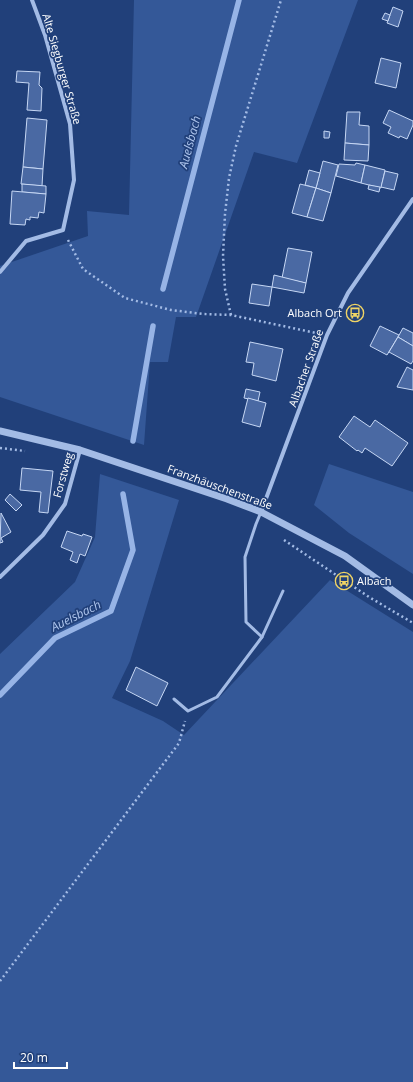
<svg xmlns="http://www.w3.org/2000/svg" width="413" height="1082" font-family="'Open Sans',sans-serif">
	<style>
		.green { fill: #345898 }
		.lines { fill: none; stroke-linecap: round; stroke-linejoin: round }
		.stream { stroke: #97b4e6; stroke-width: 5.5 }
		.building { fill: #4a69a3; stroke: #c6d7f4 }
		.path { stroke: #a3bbe5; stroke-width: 2.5; stroke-dasharray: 2 3; stroke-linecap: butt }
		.service { stroke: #a3bbe5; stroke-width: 3 }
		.minor { stroke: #a3bbe5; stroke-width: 4 }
		.tertiary { stroke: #a3bbe5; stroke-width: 7 }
		.labels { text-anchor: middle; stroke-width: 3.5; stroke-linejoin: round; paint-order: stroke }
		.street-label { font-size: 11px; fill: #fff; stroke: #21407a }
		.poi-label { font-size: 11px; fill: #fff; stroke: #21407a; text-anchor: end }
		.water-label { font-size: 12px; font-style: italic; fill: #aec5ed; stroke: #21407a }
	</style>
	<rect width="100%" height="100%" fill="#21407a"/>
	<!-- green -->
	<g class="green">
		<path d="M134 0H358L297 163 254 152 196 317H176L168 362H150L144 445 0 397V266L88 236 87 211 129 215Z"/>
		<path d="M329 464 413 492V574L349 533 314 505Z"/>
		<path d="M100 474 179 500 130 661 112 698 163 721 184 735 330 580 413 632V1082H0V654L75 582 95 537Z"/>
	</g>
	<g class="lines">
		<!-- stream -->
		<g class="stream">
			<path d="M163 289 239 0"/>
			<path d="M133 441 153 326"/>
			<path d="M0 695 55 638 111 611 133 550 123 494"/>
		</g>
	</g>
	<!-- building -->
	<g class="building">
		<path d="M393 7 403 11 398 27 387 23Z"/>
		<path d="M385 13 390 15 388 21 382 19Z"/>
		<path d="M381 58 401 63 396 88 375 83Z"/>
		<path d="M17 71 40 72 39 85 42 88 41 111 27 110 29 83 16 82Z"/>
		<path d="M389 110 413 121V125L407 139 400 136 399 138 388 133 391 127 383 123Z"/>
		<path d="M347 112H360L359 125 369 126V145L345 143Z"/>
		<path d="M27 118 47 120 43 169 23 167Z"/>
		<path d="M324 131 330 132 329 138H324Z"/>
		<path d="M345 143 369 145 368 161 344 160Z"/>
		<path d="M323 161 338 165 331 193 316 188Z"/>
		<path d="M356 163 365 165 361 183 336 176 339 164 355 165Z"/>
		<path d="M365 165 385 170 381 188 361 183Z"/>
		<path d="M23 167 43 169 42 186 21 184Z"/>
		<path d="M309 170 320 173 316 188 305 185Z"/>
		<path d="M385 171 398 174 394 190 381 187Z"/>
		<path d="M22 184 46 186V194L22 192Z"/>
		<path d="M300 184 316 188 307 217 292 213Z"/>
		<path d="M369 185 380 187 379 192 368 189Z"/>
		<path d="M316 188 331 193 323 221 307 217Z"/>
		<path d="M12 191 46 194 44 213 39 212 38 218 30 217V220L26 219 25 225 10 224Z"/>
		<path d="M288 248 312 252 306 283 282 278Z"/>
		<path d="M274 275 306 283 304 293 272 287Z"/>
		<path d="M252 284 272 287 269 306 249 303Z"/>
		<path d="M380 326 399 335 387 355 370 346Z"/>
		<path d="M403 328 413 333V346L398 337Z"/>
		<path d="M398 337 413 346V361L411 364 389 352Z"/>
		<path d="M250 342 283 349 276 381 252 375 254 363 246 362Z"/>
		<path d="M407 367 413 370V390L397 387Z"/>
		<path d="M246 389 260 392 258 401 244 398Z"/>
		<path d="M248 398 266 403 260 427 242 422Z"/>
		<path d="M354 416 370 427 375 420 408 443 392 466 365 448 362 453 358 450 357 451 339 437Z"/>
		<path d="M22 468 53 471 48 513 39 512 41 492 20 490Z"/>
		<path d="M10 494 22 505 16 511 5 500Z"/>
		<path d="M1 513 11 532 1 538 3 542 0 543Z"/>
		<path d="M67 531 82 536 83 534 92 537 85 556 80 554 77 563 70 560 73 552 61 547Z"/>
		<path d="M136 667 168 683 157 706 126 690Z"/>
	</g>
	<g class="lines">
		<!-- path -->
		<g class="path">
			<path d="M68 240 83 269 125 298 171 310 203 314 231 315 316 333"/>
			<path d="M231 315 225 289 223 256 225 214 229 178 236 146 281 0"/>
			<path d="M0 448 25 451"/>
			<path d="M284 540 369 597 413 623"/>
			<path d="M0 981 179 743 185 721"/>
		</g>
		<!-- service -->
		<g class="service">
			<path d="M261 512 256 524 245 557 246 622 262 637"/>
			<path d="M174 699 188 711 217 697 262 637 283 591"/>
		</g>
		<!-- minor -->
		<g class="minor">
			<path d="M0 272 26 241 63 230 74 180 70 124 45 35 32 0"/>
			<path d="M261 512 327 335 348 293 413 199"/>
			<path d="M0 577 43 535 65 504 80 450"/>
		</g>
		<!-- tertiary -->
		<path class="tertiary" d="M0 431 80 450 227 499 261 512 345 556 413 605"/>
	</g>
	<!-- icons -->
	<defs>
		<symbol id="bus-ring" viewBox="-11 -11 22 22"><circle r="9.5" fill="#21407a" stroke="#f1d565" stroke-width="1.5"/><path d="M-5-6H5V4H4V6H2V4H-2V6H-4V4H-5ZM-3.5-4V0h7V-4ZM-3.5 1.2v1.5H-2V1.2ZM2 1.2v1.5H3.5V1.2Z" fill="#f1d565"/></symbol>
	</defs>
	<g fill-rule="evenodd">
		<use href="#bus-ring" x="345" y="303" width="20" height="20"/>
		<use href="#bus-ring" x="334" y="571" width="20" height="20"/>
	</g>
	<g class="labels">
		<!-- street labels -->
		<g class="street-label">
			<text transform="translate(62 69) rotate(74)" y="4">Alte Siegburger Straße</text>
			<text transform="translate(306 368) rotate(-70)" y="4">Albacher Straße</text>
			<text transform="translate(63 475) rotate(-74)" y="4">Forstweg</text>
			<text transform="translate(220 487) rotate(20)" y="4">Franzhäuschenstraße</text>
		</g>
		<!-- poi labels -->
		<g class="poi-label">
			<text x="342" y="317">Albach Ort</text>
			<text x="357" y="585" text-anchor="start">Albach</text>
		</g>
		<!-- water labels -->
		<g class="water-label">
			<text transform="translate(190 142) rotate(-75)" y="4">Auelsbach</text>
			<text transform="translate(76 616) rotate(-27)" y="4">Auelsbach</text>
		</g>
	</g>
	<!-- scale -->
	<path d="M14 1062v6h53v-6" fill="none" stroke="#ffffff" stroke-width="2"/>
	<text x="20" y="1062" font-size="12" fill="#ffffff" stroke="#21407a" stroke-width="3" paint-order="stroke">20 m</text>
</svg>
